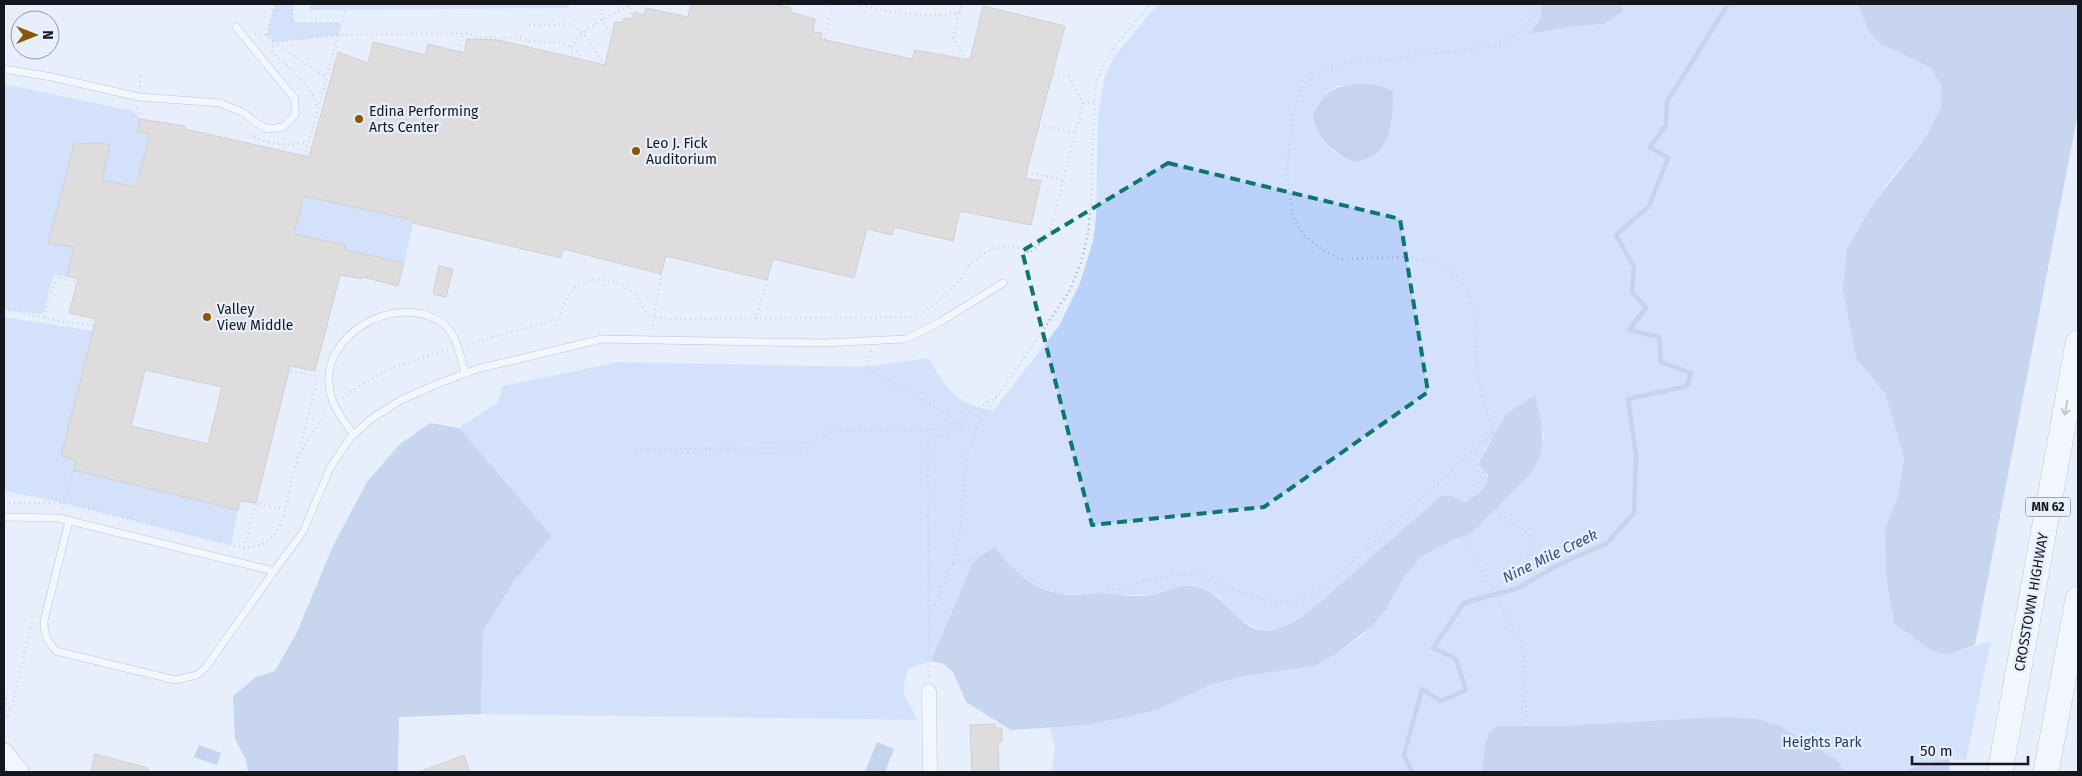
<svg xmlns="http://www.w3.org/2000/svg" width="2082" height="776" font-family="'Fira Sans',sans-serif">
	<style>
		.green { fill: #bad1f9; fill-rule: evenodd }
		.forest { fill: #9fb6dd }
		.water { fill: #9bb1d8 }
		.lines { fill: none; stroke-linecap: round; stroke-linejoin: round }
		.stream { stroke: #9bb1d8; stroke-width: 4.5 }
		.building { fill: #d4c6b7; stroke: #b4a798; fill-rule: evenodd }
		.service-casing { stroke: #8a93a4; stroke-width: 8 }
		.minor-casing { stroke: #8a93a4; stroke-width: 15 }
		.tertiary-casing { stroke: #8a93a4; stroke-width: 19 }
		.motorway-casing { stroke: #8a93a4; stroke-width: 26 }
		.path { stroke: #a6acb8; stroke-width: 2.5; stroke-dasharray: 1 4; stroke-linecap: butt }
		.service { stroke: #fff; stroke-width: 7 }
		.minor { stroke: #fff; stroke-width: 14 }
		.tertiary { stroke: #fff; stroke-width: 18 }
		.motorway { stroke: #fff; stroke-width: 25 }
		.oneway { stroke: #959799 }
		.marked { fill: none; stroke: #0f766e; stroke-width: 4; stroke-dasharray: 10 6; stroke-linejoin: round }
		.poi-dot { fill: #895700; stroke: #e7effd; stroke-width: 2 }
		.labels { text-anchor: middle; stroke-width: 4.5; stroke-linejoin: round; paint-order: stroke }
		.shield { fill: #e7effd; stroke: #535860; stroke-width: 1 }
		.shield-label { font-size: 12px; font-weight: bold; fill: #14171d }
		.poi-label { font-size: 14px; fill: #14171d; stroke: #e7effd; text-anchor: start }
		.street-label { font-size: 14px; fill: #14171d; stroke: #e7effd }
		.park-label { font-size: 14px; fill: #233e70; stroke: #e7effd }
		.water-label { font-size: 15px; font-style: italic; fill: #345083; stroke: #e7effd }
	</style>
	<rect width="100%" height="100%" fill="#e7effd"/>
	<!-- green -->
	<g class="green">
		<path d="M275 4H293V19L295 23H341L338 35 273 42 267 35Z"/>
		<path d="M310 4H569V8L310 10Z"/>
		<path d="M1158 4H1541V18L1531 33 1567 27 1604 24 1624 11 1621 4H1858L1869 32 1881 44 1931 68 1941 85V107L1927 135 1889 181 1874 203 1873 373 1885 393 1904 458 1898 496 1885 529 1886 576 1894 623 1930 650 1946 655 1991 641 1966 760 1949 759 1931 763 1929 772H1052L1055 746 1049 726 1125 717 1157 710 1208 686 1235 678 1314 666 1336 654 1361 637 1385 611 1405 576 1419 559 1437 548 1459 539 1544 439 1535 395 1506 414 1498 432 1485 449 1488 485C1470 505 1465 502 1441 496L1309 612 1277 629 1263 631 1238 619 1221 599 1209 590 1194 585 1182 586 1149 595 1059 594 1033 584 1006 564H972L931 661 909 669C897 698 908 696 917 720L481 714 483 631 514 581 552 536 459 428 498 402 503 386 618 362 866 367 928 358C947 388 956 405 993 411L1059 326 1080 283 1093 241 1096 218 1098 116 1104 79 1114 57ZM1369 84 1393 92C1395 112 1390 136 1378 152L1346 158 1333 151 1323 136 1330 91 1337 86Z"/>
		<path d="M4 84 133 111 140 119 138 131 150 134 136 187 102 180 110 145 102 143 74 144 49 242 74 247 67 277 54 274 43 314 4 310Z"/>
		<path d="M304 196 414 220 404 263 345 250 346 245 294 234Z"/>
		<path d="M4 317 93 331 61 456 76 460 74 470 238 510 231 545 65 503 4 491Z"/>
	</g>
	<!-- forest -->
	<g class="forest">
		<path d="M1541 4H1621L1624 11 1604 24 1567 27 1529 34 1541 18Z"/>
		<path d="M1858 4H2078V113L1975 645 1946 655 1930 650 1894 623 1886 576 1885 529 1898 496 1904 458 1885 393 1856 358 1843 288 1847 249 1874 203 1927 135 1941 107V85L1931 68 1881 44 1869 32Z"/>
		<path d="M1535 395C1541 423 1550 449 1530 474L1473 532 1437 548 1419 559 1405 576 1385 611 1372 626 1336 654 1314 666 1240 677 1208 686 1157 710 1130 716 1084 725 1011 730 966 702 953 672 944 664 931 661 972 564 994 546C1010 569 1031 589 1060 594 1074 597 1090 593 1105 594 1119 594 1136 598 1150 595 1165 592 1179 584 1194 586 1227 590 1240 641 1277 629 1307 618 1329 594 1353 573 1382 548 1411 522 1441 496H1451L1465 502C1478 495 1487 490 1488 474L1478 465 1506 414Z"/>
		<path d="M430 423 459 428 552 536 514 581 483 631 481 714 399 717 398 772H248L246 760 235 739 233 696 256 677 275 671 297 632 333 546 367 482 400 444Z"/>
		<path d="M1721 717 1757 719 1780 726 1838 761 1844 772H1482L1485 745 1489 733 1498 726H1564Z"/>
		<path d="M1949 759 1950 772H1901L1928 763Z"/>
	</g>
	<!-- water -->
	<g class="water">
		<path d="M1361 84C1374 84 1382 85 1393 92 1394 109 1391 140 1378 152 1372 158 1363 159 1356 162 1335 155 1316 137 1313 115 1327 90 1333 86 1361 84Z"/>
		<path d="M877 742 894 749 885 772H865Z"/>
		<path d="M199 745 221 753 217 765 194 757Z"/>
	</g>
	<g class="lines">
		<!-- stream -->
		<path class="stream" d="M1412 772 1404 755 1422 689 1441 701 1466 690 1456 659 1433 648 1464 603 1518 588 1560 564 1607 543 1634 513 1636 455 1628 399 1687 386 1691 373 1661 362 1659 337 1629 330 1646 308 1632 292 1634 267 1616 235 1649 206 1668 158 1650 147 1666 125 1667 102 1728 4"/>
	</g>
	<!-- building -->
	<g class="building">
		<path d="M691 4H773L791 8 790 12 815 19 813 32 822 33 821 39 912 59 915 50 970 60 983 6 1065 26 1025 178 1041 181 1031 225 960 211 953 241 894 227 892 235 867 229 854 278 773 259 767 280 666 256 661 274 563 249 561 258 413 223 414 220 304 196 294 234 346 245 345 250 404 263 398 286 363 277 362 279 340 275 315 371 290 366 256 503 240 501 238 510 74 470 76 460 61 456 96 319 69 313 78 279 67 276 74 247 48 243 74 144 102 143 110 145 102 180 136 187 150 134 138 131 140 119 185 126V129L309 157 338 52 368 63 373 42 425 55 428 44 464 53 467 39 498 40 605 65 615 22H623L624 18 632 19 634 12 644 15 646 8 688 17ZM145 370 222 387 208 444 131 426Z"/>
		<path d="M439 266 453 269 446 297 433 294Z"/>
		<path d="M995 724V728H1002V742H998L999 772H972L970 725Z"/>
		<path d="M95 754 148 768V772H91Z"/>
		<path d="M464 755 470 772H422V771Z"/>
	</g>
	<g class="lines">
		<defs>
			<g id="service">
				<path d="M4 69 52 77 139 97 220 103 244 113 256 123 268 129 283 127 295 115V99L236 27"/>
				<path d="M354 435C344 421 333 408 330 391 318 335 396 292 441 322 457 333 460 356 465 373"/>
				<path d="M4 517 58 518 274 571 303 532 330 468 350 438 371 419 401 400 437 384 477 369 602 339 824 343 906 339 940 322 1003 283"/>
				<path d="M69 521 44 621C44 635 47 641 56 651L175 680 197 675 206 667 274 571"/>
			</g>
			<path id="minor" d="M929 691 930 772"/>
			<path id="tertiary" d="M4 752 20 772"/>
			<g id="motorway">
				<path d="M2000 772 2078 343"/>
				<path d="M2046 772 2078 599"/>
			</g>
		</defs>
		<!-- service casing -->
		<use href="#service" class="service-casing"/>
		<!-- minor casing -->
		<use href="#minor" class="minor-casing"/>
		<!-- tertiary casing -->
		<use href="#tertiary" class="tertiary-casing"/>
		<!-- motorway casing -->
		<use href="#motorway" class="motorway-casing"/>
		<!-- path -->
		<g class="path">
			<path d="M293 4V19L295 23H341"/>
			<path d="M602 4V21L612 36"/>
			<path d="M825 4 832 6 835 4"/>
			<path d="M856 4C891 13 923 18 959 13L962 4"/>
			<path d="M959 13 953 38 966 60"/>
			<path d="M629 19 632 4"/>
			<path d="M529 25 572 24 583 33 605 65"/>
			<path d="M255 34 267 35 273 42 338 35 469 33 475 37 523 38 526 41C539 41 548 44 560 42L576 50 581 59"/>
			<path d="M267 35 275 4"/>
			<path d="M825 39 832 6"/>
			<path d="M571 47C585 26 610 16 632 4"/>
			<path d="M272 52 273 42 326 77"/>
			<path d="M275 55C291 71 312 84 317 106"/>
			<path d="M456 66 463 33"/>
			<path d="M140 87 141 72"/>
			<path d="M1083 103 1094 102"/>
			<path d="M137 108 140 118"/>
			<path d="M1039 125 1076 133"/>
			<path d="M250 134C269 146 286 146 308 142"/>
			<path d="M302 166 345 10"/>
			<path d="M1027 172 1064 180"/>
			<path d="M661 274 654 317 675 319 917 317C932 307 946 295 959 281 963 277 965 270 970 265 985 249 1009 239 1029 253L1049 236 1083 103 1069 77 1052 73"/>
			<path d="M4 309 63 322 100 326"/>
			<path d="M45 317 56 277 77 282"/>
			<path d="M756 319 767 280"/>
			<path d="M468 344 559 319C562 311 564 301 569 294 583 274 614 277 631 291 639 298 642 308 649 316L654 317 652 329"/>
			<path d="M871 351 866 367 948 415 962 426 946 436 928 437 929 677"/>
			<path d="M281 369 318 377 297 460"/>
			<path d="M343 398C374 373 410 360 449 350"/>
			<path d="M635 449 804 448 833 431 943 430 997 396"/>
			<path d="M4 503H65L244 548C255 547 264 545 272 537 285 525 289 489 294 471 300 450 313 430 327 414"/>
			<path d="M62 509 74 470"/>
			<path d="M244 548 256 503 283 509"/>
			<path d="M953 563C1013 544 1016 584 1064 595 1098 602 1148 574 1187 574 1203 574 1212 581 1226 587 1247 595 1277 606 1300 600 1311 597 1320 590 1329 583L1493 433 1502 437 1500 450 1481 498 1536 541 1525 557"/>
			<path d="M930 615 953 563 961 528 966 457 977 426 1069 292 1081 262 1088 234 1091 204 1095 87 1103 66 1117 43 1151 4"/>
			<path d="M4 694 10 712"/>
			<path d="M4 719 10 712 32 623"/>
			<path d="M1528 772 1524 655 1521 643 1475 558 1468 540 1467 514 1491 454 1493 433 1477 375 1476 317 1470 296 1462 282 1449 269 1431 260 1410 257 1341 259 1324 251 1305 236 1293 218 1287 171 1293 114 1300 91 1311 78 1341 64 1494 46C1516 39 1531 25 1539 4"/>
		</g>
		<!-- service -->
		<use href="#service" class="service"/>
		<!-- minor -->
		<use href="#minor" class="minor"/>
		<!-- tertiary -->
		<use href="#tertiary" class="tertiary"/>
		<!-- motorway -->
		<use href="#motorway" class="motorway"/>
	</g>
	<!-- one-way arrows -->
	<defs><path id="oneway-shaft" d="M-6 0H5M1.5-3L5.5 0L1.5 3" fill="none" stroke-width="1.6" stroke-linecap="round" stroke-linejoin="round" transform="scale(1.25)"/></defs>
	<use class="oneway" href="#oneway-shaft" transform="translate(2066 408) rotate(100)"/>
	<!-- marked area -->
	<path d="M0 0H2082V776H0ZM1168 163 1400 219 1428 392 1264 507 1092 525 1022 251Z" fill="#e7effd" fill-opacity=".55" fill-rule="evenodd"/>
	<path class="marked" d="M1168 163 1400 219 1428 392 1264 507 1092 525 1022 251Z"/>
	<!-- markers -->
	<g class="poi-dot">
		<circle cx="359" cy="119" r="5"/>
		<circle cx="636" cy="151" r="5"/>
		<circle cx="207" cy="317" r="5"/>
	</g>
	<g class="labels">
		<!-- shield labels -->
		<rect class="shield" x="2025.5" y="497.5" width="45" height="19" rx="4"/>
		<g class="shield-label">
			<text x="2048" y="511">MN 62</text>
		</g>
		<!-- poi labels -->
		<g class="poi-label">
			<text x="369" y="116">Edina Performing<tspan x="369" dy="16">Arts Center</tspan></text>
			<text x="646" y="148">Leo J. Fick<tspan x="646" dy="16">Auditorium</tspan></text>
			<text x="217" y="314">Valley<tspan x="217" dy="16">View Middle</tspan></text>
		</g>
		<!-- street labels -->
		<g class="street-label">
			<text transform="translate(2031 602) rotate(-80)" y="5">CROSSTOWN HIGHWAY</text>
		</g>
		<!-- park labels -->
		<g class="park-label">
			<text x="1822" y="747">Heights Park</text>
		</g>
		<!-- water labels -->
		<g class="water-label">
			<text transform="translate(1550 556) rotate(-26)" y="5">Nine Mile Creek</text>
		</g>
	</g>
	<!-- border -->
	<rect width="2082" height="776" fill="none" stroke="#14171d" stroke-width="10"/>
	<!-- north arrow -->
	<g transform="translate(35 35) rotate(90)"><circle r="24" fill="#e7effd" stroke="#9399a3"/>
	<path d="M0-4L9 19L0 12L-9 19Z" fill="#895700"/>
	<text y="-8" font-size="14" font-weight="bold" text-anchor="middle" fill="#14171d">N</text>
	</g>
	<!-- scale -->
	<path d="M1912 756v8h116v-8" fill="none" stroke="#14171d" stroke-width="2.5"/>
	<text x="1920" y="756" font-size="15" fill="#14171d" stroke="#e7effd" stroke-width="4" paint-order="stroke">50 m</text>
</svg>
